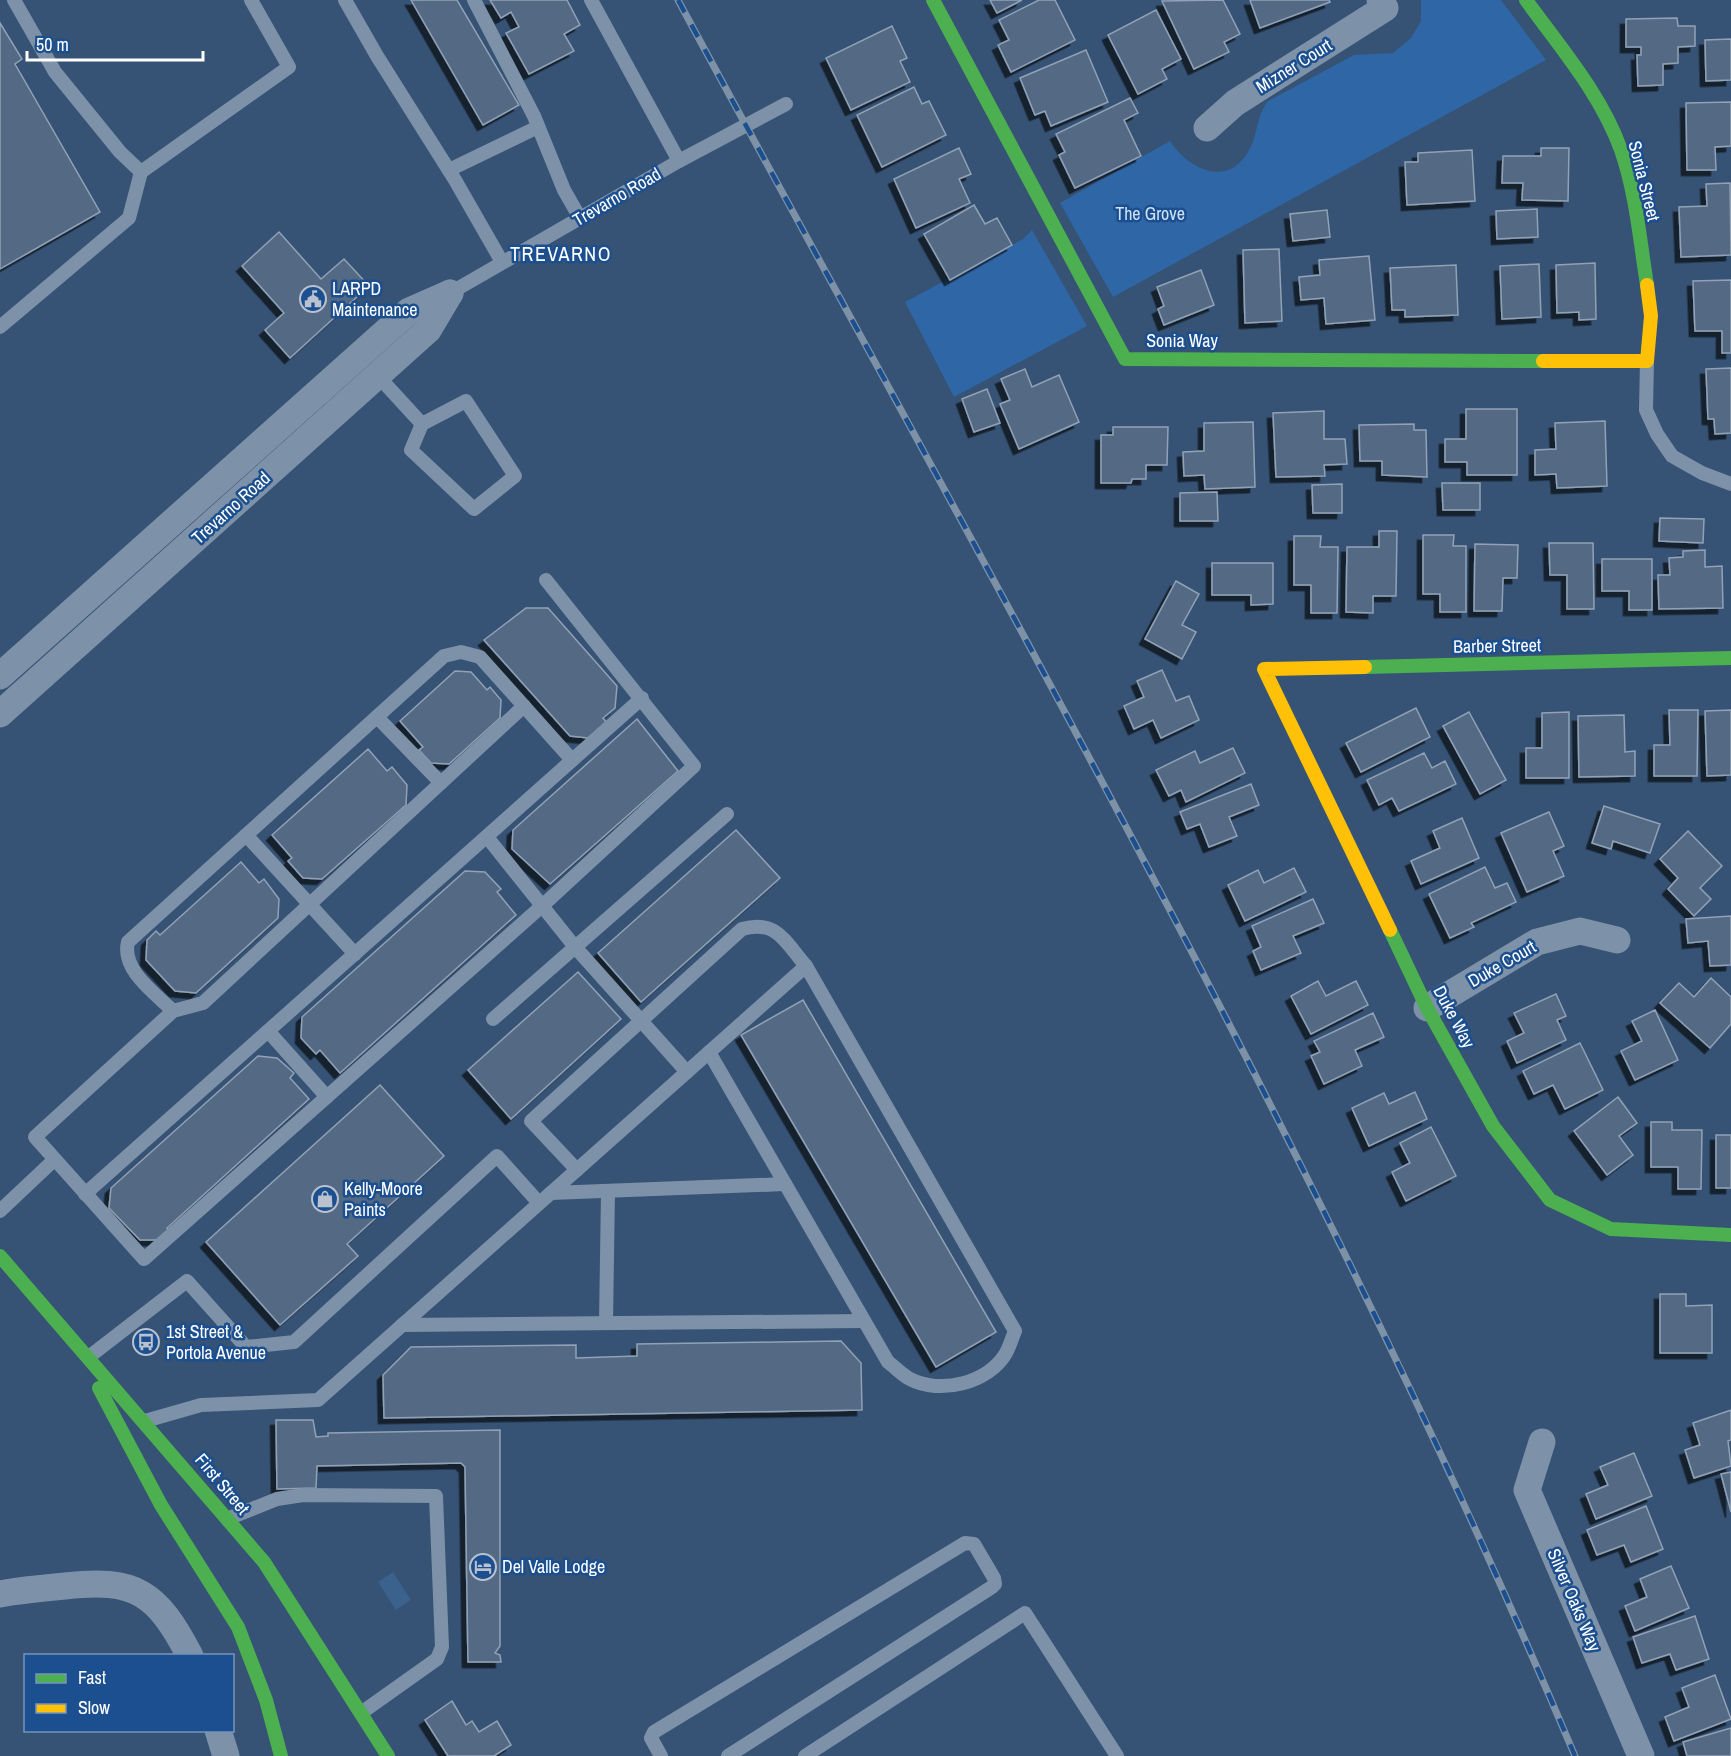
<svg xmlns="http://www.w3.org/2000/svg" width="1731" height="1756" font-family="'Archivo Narrow',sans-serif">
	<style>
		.green { fill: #2f66a5 }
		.water { fill: #3b618d }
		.building { fill: #526984; stroke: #92a2b6; stroke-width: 1.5; filter: url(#shadow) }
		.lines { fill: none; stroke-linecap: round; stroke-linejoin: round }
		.lane { stroke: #7d92a8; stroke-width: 14 }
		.street { stroke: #7d92a8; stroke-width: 27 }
		.fast { stroke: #4caf50; stroke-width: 14 }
		.slow { stroke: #ffc107; stroke-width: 14 }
		.rail-casing { stroke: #7e92a7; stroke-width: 7 }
		.rail { stroke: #1b4f8f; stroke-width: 4.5; stroke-dasharray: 14; stroke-linecap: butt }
		.labels { text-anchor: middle; stroke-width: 5; stroke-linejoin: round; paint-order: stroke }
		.street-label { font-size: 18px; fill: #fff; stroke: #1b4f8f }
		.park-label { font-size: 18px; fill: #cfe3fa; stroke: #1b4f8f }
		.poi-label { font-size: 18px; fill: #fff; stroke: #1b4f8f; text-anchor: start }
		.neighbourhood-label { font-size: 20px; letter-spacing: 1.5px; fill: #fff; stroke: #1b4f8f }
	</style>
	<defs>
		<filter id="shadow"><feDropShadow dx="-5.5" dy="5.5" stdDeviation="0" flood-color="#0009"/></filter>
	</defs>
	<rect width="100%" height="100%" fill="#365274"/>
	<!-- green -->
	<g class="green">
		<path d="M1421 0H1501L1546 60 1113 297 1060 203 1170 141C1188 169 1227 188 1248 152 1258 136 1256 116 1268 101L1354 55 1393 53 1411 38 1421 21Z"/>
		<path d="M1032 230 1087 326 954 397 905 302 1023 239Z"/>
	</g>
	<!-- water -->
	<path class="water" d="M393 1572 411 1600 396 1610 378 1582Z"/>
	<!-- building -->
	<g class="building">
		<path d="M411 0H457L519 105 483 125Z"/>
		<path d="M490 0H567L580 25 564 34 574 51 529 74 506 33 519 27 511 12 501 18Z"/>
		<path d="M990 0H1022L997 13Z"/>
		<path d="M1039 0H1055L1075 40 1011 72 998 45 1009 40 999 20Z"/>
		<path d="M1223 0 1240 34 1224 42 1229 52 1194 69 1162 1Z"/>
		<path d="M1250 0H1329L1330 2 1260 28Z"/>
		<path d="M1156 10 1181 59 1162 69 1167 79 1138 94 1108 35Z"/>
		<path d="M1677 18 1678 26H1695V46L1678 47V63L1663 64V85L1638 86 1637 55H1641V47H1626V19Z"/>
		<path d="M0 23 22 59 15 64 100 212 0 269Z"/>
		<path d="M892 26 907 58 900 61 910 82 851 110 826 58Z"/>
		<path d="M1731 39V80L1706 81 1705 40Z"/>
		<path d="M1086 50 1108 102 1051 126 1045 111 1035 115 1020 78Z"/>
		<path d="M914 87 922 104 929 101 946 135 882 167 857 115Z"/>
		<path d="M1130 98 1138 113 1124 120 1141 156 1075 188 1059 155 1065 152 1056 134Z"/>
		<path d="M1731 102V146L1715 147 1716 170H1687L1686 103Z"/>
		<path d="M959 148 971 174 959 179 970 203 916 228 894 179Z"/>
		<path d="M1541 148H1569L1568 201 1522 200 1523 183H1502L1503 156H1541Z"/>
		<path d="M1472 150 1475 201 1407 205 1405 162H1418V153Z"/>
		<path d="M1730 183 1731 255 1681 257 1679 207 1707 206 1706 184Z"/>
		<path d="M974 205 985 224 997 218 1012 245 950 280 924 234Z"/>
		<path d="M1537 209 1538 237 1497 239 1496 211Z"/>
		<path d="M1327 210 1330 237 1293 241 1290 214Z"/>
		<path d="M279 232 321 279 344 259 369 286 290 358 265 330 284 313 242 266Z"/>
		<path d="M1279 249 1282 321 1245 323 1243 250Z"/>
		<path d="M1369 256 1375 320 1326 324 1324 298 1301 300 1299 277 1320 275 1319 260Z"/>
		<path d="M1595 263 1596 319 1579 320V312L1557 313 1556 265Z"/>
		<path d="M1539 264 1541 317 1502 319 1500 266Z"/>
		<path d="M1456 265 1458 315 1405 317V310H1392L1390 268Z"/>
		<path d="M1201 270 1214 305 1164 325 1158 309 1164 306 1157 287Z"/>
		<path d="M1731 280V353H1722V331H1695L1693 281Z"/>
		<path d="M1731 368V433L1715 434 1714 419H1708L1706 369Z"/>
		<path d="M1025 369 1032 387 1059 375 1079 422 1019 449 1000 404 1010 400 1001 379Z"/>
		<path d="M987 389 1000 423 974 432 962 399Z"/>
		<path d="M1466 409H1517V475H1467V462H1445V439H1466Z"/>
		<path d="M1324 411V439H1345L1347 464 1324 465 1325 476 1276 477 1273 413Z"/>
		<path d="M1605 421 1607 486 1557 488 1556 474 1535 475V450L1556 449 1555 423Z"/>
		<path d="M1253 422 1255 487 1205 489 1204 475 1184 476 1183 452 1204 451V423Z"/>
		<path d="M1414 424V430H1426L1427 477 1382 475V461H1360L1359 425Z"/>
		<path d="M1113 427H1168L1167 465H1146V479H1132L1131 483H1101V435H1113Z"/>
		<path d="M1442 483H1480V510H1443Z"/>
		<path d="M1342 484V513H1313L1312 485Z"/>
		<path d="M1217 492 1218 521H1180V493Z"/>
		<path d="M1660 518 1704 519 1703 543 1659 541Z"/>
		<path d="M1379 531H1397L1396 596H1373V613L1346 612 1347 547H1379Z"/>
		<path d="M1423 535H1454L1453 546H1466V612H1440V594H1423Z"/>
		<path d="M1294 536H1321L1320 547H1338L1337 613H1311V585H1294Z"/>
		<path d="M1549 543H1593L1594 609H1567V575H1550Z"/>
		<path d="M1475 544 1518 545 1517 578H1503L1502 611H1474Z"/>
		<path d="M1705 550V567L1722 566 1723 608 1659 609 1658 575H1670L1669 558 1683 557V551Z"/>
		<path d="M1602 559H1652V610H1629V591H1602Z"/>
		<path d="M1212 563H1273V604L1251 605V595H1212Z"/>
		<path d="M1176 581 1199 594 1182 625 1196 632 1182 659 1145 639Z"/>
		<path d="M526 608H548L617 686 615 708 603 718 606 722 588 738 570 736 484 640Z"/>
		<path d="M1162 670 1176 701 1189 696 1199 720 1161 738 1153 720 1134 729 1124 706 1144 697 1137 681Z"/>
		<path d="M455 671 471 672 487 690 490 687 501 700 500 718 449 764 431 763 419 750 423 747 400 721Z"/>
		<path d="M1416 708 1430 737 1361 772 1346 743Z"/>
		<path d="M1669 710H1698L1697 776H1654V745H1670Z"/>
		<path d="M1731 710V775L1707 776 1705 711Z"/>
		<path d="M1469 712 1506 780 1480 794 1443 726Z"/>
		<path d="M1569 712V778H1526V748H1542V713Z"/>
		<path d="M1624 715 1625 752 1635 751V776L1579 777 1578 716Z"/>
		<path d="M637 719 678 771 550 884 512 849 513 830Z"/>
		<path d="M1233 748 1245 773 1186 802 1181 790 1169 796 1156 770 1195 751 1200 763Z"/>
		<path d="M368 749 387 771 392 767 407 785 406 805 322 879 303 878 288 861 292 858 272 835Z"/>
		<path d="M1424 753 1432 768 1445 761 1456 784 1399 811 1392 798 1379 805 1367 780Z"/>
		<path d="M1251 784 1259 805 1229 817 1237 836 1209 847 1200 824 1187 829 1180 812Z"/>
		<path d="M1604 806 1660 824 1650 853 1613 841 1611 849 1592 843Z"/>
		<path d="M1549 812 1564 846 1553 851 1564 876 1527 892 1501 833Z"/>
		<path d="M1462 818 1479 858 1421 884 1411 861 1440 848 1433 831Z"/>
		<path d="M736 830 780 878 641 1002 598 953Z"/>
		<path d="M1688 831 1722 866 1700 888 1711 899 1694 916 1668 889 1678 878 1660 859Z"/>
		<path d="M241 862 259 883 264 879 279 899 278 918 196 993 175 991 146 960 147 940 156 931 160 935Z"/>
		<path d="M1485 867 1495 888 1507 883 1516 902 1471 923 1474 927 1450 938 1429 894Z"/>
		<path d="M1294 868 1306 892 1245 921 1228 885 1258 870 1264 883Z"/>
		<path d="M465 871 485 872 501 889 497 892 516 915 340 1073 320 1050 316 1054 301 1038 302 1017Z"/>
		<path d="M1313 899 1324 923 1293 936 1301 953 1261 970 1253 951 1261 947 1252 926Z"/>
		<path d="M1731 916V965L1710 966 1708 941 1688 943 1686 919Z"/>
		<path d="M578 972 621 1019 511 1119 468 1070Z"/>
		<path d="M1711 978 1731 997V1024L1710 1048 1660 1003 1679 983 1694 997Z"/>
		<path d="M1318 981 1326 996 1356 981 1368 1005 1311 1034 1291 996Z"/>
		<path d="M1556 994 1566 1016 1557 1020 1566 1040 1517 1063 1507 1041 1524 1033 1514 1013Z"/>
		<path d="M803 1000 996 1332 936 1367 741 1035Z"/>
		<path d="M1655 1010 1678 1060 1635 1080 1621 1051 1642 1041 1632 1021Z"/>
		<path d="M1373 1013 1384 1037 1355 1050 1362 1066 1324 1084 1311 1056 1320 1052 1314 1041Z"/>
		<path d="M1580 1043 1603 1090 1565 1109 1553 1085 1534 1094 1523 1071Z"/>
		<path d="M258 1056 277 1058 294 1073 290 1078 309 1099 167 1228 169 1231 160 1240H140L109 1208 111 1188Z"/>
		<path d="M380 1085 444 1156 347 1244 358 1256 280 1325 206 1242Z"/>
		<path d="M1415 1092 1427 1119 1369 1146 1352 1108 1384 1093 1389 1104Z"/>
		<path d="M1618 1097 1637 1123 1619 1136 1633 1155 1607 1175 1574 1131Z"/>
		<path d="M1651 1122H1672V1130H1702L1701 1189H1678V1167H1651Z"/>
		<path d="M1431 1127 1456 1176 1406 1201 1392 1172 1410 1163 1400 1143Z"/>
		<rect x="1716" y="1135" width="15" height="53"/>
		<path d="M1660 1294H1686V1306L1712 1305V1353H1660Z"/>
		<path d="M841 1341 861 1363 862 1410 384 1418 383 1375 411 1347 576 1345V1358L637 1356V1344Z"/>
		<path d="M1731 1410V1440L1728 1441 1731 1466 1694 1478 1685 1450 1700 1445 1693 1423Z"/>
		<path d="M276 1420H313L316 1437 328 1436V1433L500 1430V1646L495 1653 500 1655 501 1662H468L465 1467 461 1463 317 1466 316 1488 277 1489Z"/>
		<path d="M1634 1453 1652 1496 1596 1519 1586 1494 1608 1485 1600 1467Z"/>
		<path d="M1731 1472V1512L1721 1474Z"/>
		<path d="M1646 1506 1663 1549 1631 1562 1624 1545 1597 1555 1587 1530Z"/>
		<path d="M1671 1566 1689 1608 1635 1631 1625 1606 1647 1597 1640 1579Z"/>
		<path d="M1695 1616 1709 1659 1676 1670 1670 1654 1642 1663 1633 1637Z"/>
		<path d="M1715 1675 1731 1719 1674 1741 1665 1717 1689 1707 1682 1688Z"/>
		<path d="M452 1701 466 1725 472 1721 479 1732 497 1721 511 1745 494 1756H448L425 1720Z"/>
		<path d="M1731 1728V1756H1687L1683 1742Z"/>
	</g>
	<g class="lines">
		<!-- lane -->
		<g class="lane">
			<path d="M14 0 55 72 120 152 141 172 289 67 251 0"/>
			<path d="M345 0 377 56 455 180 502 262"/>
			<path d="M474 0 534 116 564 190 580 218"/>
			<path d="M591 0 679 161"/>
			<path d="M449 170 538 127"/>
			<path d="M450 293 679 161 786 104"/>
			<path d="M0 327 129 218 141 172"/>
			<path d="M1647 361 1646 410 1657 434 1672 456 1702 473 1731 484"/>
			<path d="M378 376 422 424 411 450 474 509 515 476 466 401 422 424"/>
			<path d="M524 706 203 1003 173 1011 35 1137 144 1259 542 906 694 766 546 580"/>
			<path d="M377 717 441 783"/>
			<path d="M246 835 355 954"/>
			<path d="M487 837 575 947 687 1072"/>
			<path d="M173 1011C155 993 121 970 128 942L444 656 461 652 480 657 572 760"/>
			<path d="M493 1019 727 814"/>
			<path d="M268 1031 642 698"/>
			<path d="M577 1170 531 1121 742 929C777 919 785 942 806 966L1015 1331C1012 1338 1010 1346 1006 1353 989 1383 940 1395 910 1379 902 1375 895 1367 888 1362L709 1052"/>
			<path d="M551 1193 785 1184"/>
			<path d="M85 1194 268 1031 327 1097"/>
			<path d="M0 1211 54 1160"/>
			<path d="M606 1323 608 1191"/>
			<path d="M402 1325 864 1321"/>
			<path d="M90 1356 187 1281 246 1347 294 1342 497 1156 539 1203"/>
			<path d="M145 1421 201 1405 318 1400 806 966"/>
			<path d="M227 1519 277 1499 303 1495 436 1496 442 1647 437 1659 361 1713"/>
			<path d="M661 1756 651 1738 654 1732 965 1543 974 1544 994 1578 995 1584 992 1587 728 1756"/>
			<path d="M805 1756 1025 1613 1117 1756"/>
		</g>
		<!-- street -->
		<g class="street">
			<path d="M1207 128 1235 103 1385 8 1380 0"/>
			<path d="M0 676 409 311 450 293"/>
			<path d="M0 714 428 330 450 293"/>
			<path d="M1427 1008 1537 942 1580 931 1617 940"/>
			<path d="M1542 1442 1527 1490 1641 1756"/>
			<path d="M0 1594C21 1590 43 1588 65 1586 135 1578 157 1592 190 1656"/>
			<path d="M218 1730 226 1756"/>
		</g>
		<!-- fast -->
		<g class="fast">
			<path d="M933 0 1125 359 1543 361"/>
			<path d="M1526 0C1560 47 1601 94 1621 150 1636 193 1640 241 1647 285"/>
			<path d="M1365 667 1731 658"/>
			<path d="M1390 930 1427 1008 1493 1126 1550 1200 1611 1229 1731 1235"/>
			<path d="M0 1256 264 1562 388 1756"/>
			<path d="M99 1388 161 1505 238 1627 266 1700 281 1756"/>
		</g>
		<!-- slow -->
		<g class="slow">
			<path d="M1543 361H1647L1651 316 1647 285"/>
			<path d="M1365 667 1264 669 1390 930"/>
		</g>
		<defs>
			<path id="rail" d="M678 0C989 577 1320 1151 1575 1756"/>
		</defs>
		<!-- rail casing -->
		<use href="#rail" class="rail-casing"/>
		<!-- rail -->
		<use href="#rail" class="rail"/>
	</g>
	<!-- icons -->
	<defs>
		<symbol id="civic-ring" viewBox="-11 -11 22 22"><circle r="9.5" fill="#1b4f8f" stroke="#b9c2ce" stroke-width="1.5"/><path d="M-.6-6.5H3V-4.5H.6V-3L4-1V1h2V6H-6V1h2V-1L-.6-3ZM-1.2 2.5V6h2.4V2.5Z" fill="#b9c2ce"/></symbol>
		<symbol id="shop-ring" viewBox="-11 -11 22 22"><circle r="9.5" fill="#1b4f8f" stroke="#b9c2ce" stroke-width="1.5"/><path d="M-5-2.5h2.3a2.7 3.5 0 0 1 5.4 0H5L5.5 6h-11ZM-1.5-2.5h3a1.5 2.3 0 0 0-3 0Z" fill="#b9c2ce"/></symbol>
		<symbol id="bus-ring" viewBox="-11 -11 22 22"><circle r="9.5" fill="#1b4f8f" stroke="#b9c2ce" stroke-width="1.5"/><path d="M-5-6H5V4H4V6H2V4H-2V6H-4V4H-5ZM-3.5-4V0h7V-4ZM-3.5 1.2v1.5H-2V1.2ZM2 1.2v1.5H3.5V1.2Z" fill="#b9c2ce"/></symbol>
		<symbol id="hotel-ring" viewBox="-11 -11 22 22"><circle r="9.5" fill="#1b4f8f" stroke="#b9c2ce" stroke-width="1.5"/><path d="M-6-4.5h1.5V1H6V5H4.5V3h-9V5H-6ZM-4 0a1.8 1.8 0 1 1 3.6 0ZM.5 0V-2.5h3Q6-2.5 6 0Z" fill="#b9c2ce"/></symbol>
	</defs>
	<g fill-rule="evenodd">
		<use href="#civic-ring" x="298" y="284" width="30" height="30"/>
		<use href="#shop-ring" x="310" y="1184" width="30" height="30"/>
		<use href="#bus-ring" x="131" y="1327" width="30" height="30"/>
		<use href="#hotel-ring" x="468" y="1552" width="30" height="30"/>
	</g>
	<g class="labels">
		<!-- street labels -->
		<g class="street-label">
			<text transform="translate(1294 66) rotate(-32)" y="6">Mizner Court</text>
			<text transform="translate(1644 181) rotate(76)" y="6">Sonia Street</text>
			<text transform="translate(617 197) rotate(-30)" y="6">Trevarno Road</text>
			<text x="1182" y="347">Sonia Way</text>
			<text transform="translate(231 508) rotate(-42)" y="6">Trevarno Road</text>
			<text transform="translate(1497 646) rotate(-1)" y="6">Barber Street</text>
			<text transform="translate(1502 964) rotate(-30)" y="6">Duke Court</text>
			<text transform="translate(1454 1017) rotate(62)" y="6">Duke Way</text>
			<text transform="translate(222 1484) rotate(50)" y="6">First Street</text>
			<text transform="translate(1574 1600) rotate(67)" y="6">Silver Oaks Way</text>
		</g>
		<!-- park labels -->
		<g class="park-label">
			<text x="1150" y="220">The Grove</text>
		</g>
		<!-- poi labels -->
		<g class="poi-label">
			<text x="332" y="295">LARPD<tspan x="332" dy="21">Maintenance</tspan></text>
			<text x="344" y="1195">Kelly-Moore<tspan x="344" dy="21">Paints</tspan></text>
			<text x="166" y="1338">1st Street &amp;<tspan x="166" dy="21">Portola Avenue</tspan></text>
			<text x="502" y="1573">Del Valle Lodge</text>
		</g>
		<!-- neighbourhood labels -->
		<g class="neighbourhood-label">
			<text x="561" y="261">TREVARNO</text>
		</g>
	</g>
	<!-- legend -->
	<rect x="24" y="1654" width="210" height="78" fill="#1b4f8f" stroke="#7695bc" stroke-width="1.5"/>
	<rect x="36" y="1674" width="30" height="9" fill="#4caf50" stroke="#7695bc" stroke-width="1.5"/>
	<text x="78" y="1684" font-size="18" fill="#ffffff">Fast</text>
	<rect x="36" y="1704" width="30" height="9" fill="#ffc107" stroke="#7695bc" stroke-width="1.5"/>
	<text x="78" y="1714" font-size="18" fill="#ffffff">Slow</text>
	<!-- scale -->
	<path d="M27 51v9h176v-9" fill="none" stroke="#ffffff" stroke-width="3"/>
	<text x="36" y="51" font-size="18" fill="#ffffff" stroke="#1b4f8f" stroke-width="4.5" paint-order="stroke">50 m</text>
</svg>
